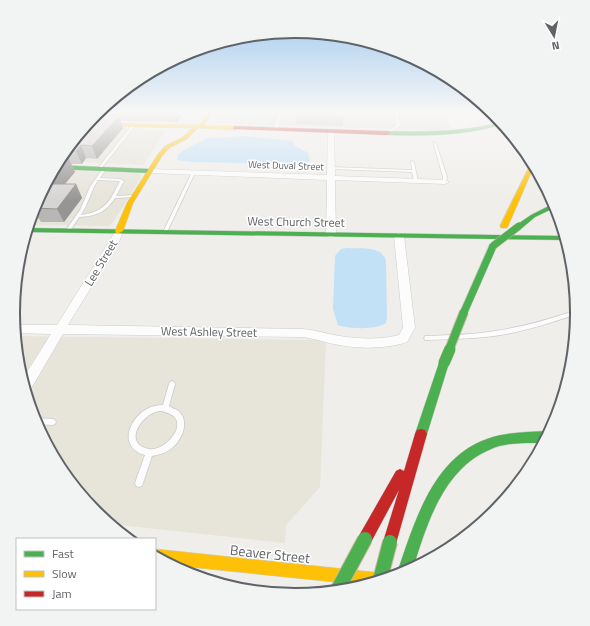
<svg xmlns="http://www.w3.org/2000/svg" width="590" height="626" font-family="'Titillium Web',sans-serif">
	<style>
		.commercial { fill: #e7e4d9 }
		.industrial { fill: #dfddda }
		.green { fill: #d9ead7 }
		.water { fill: #c2e0f6 }
		.lines { fill: none; stroke-linecap: round; stroke-linejoin: round }
		.lane-casing { stroke: #cbcccc; stroke-width: 1.5 }
		.street-casing { stroke: #cbcccc; stroke-width: 1 }
		.fast-casing { stroke: #cacaca; stroke-width: 1 }
		.slow-casing { stroke: #cacaca; stroke-width: 1 }
		.jam-casing { stroke: #cacaca; stroke-width: 1 }
		.lane { fill: #fdfcfc; fill-rule: evenodd }
		.street { fill: #fdfcfc; fill-rule: evenodd }
		.fast { fill: #4caf50; fill-rule: evenodd }
		.slow { fill: #ffc107; fill-rule: evenodd }
		.jam { fill: #c62828; fill-rule: evenodd }
		.fast-bridge-far3-casing { stroke: #c6b798; stroke-width: 8; stroke-linecap: butt }
		.fast-bridge-far2-casing { stroke: #c6b798; stroke-width: 10; stroke-linecap: butt }
		.fast-bridge-far1-casing { stroke: #c6b798; stroke-width: 12; stroke-linecap: butt }
		.fast-bridge-casing { stroke: #c6b798; stroke-width: 16; stroke-linecap: butt }
		.fast-bridge-far3 { stroke: #4caf50; stroke-width: 7 }
		.fast-bridge-far2 { stroke: #4caf50; stroke-width: 8 }
		.fast-bridge-far1 { stroke: #4caf50; stroke-width: 11 }
		.fast-bridge { stroke: #4caf50; stroke-width: 14 }
		.wall { fill: #b8b7b5 }
		.shaded-wall { fill: #969594 }
		.building { fill: #d6d5d3; stroke: #969594 }
		.labels { text-anchor: middle; stroke-width: 3; stroke-linejoin: round; paint-order: stroke }
		.far-street-label { font-size: 10px; fill: #5f6367; stroke: #fff }
		.street-label { font-size: 12px; fill: #5f6367; stroke: #fff }
		.near-street-label { font-size: 14px; fill: #5f6367; stroke: #fff }
		.rim { fill: none; stroke: #5f6367; stroke-width: 2 }
	</style>
	<rect width="100%" height="100%" fill="#efeeea"/>
	<!-- commercial -->
	<g class="commercial">
		<path d="M84 127 166 130 143 165 58 161Z"/>
		<path d="M53 170 139 173 142 176 112 224 109 226 28 225 35 205Z"/>
		<path d="M15 336 319 340 326 343 320 487 286 525 285 543 110 524 95 512 60 469 34 421 18 368Z"/>
	</g>
	<!-- industrial -->
	<path class="industrial" d="M271 113H445L451 129 429 130 268 125Z"/>
	<!-- green -->
	<path class="green" d="M218 113H226L230 117 246 119H250L260 113H271L268 125 215 123Z"/>
	<!-- water -->
	<g class="water">
		<path d="M226 113H260L255 118C247 120 230 121 226 113Z"/>
		<path d="M245 136 293 141 294 142V145L308 153 310 161 302 164H288L190 162 177 160 178 155 184 150 208 138Z"/>
		<path d="M347 248C361 249 382 245 386 261L387 317 386 323C376 330 349 329 338 325L333 309 335 256 341 249Z"/>
	</g>
	<g class="lines">
		<defs>
			<g id="lane">
				<path d="M278 113H281L278 130 276 131 274 130Z"/>
				<path d="M395 113H398L400 126 388 134H386V132L396 126Z"/>
				<path d="M133 124 136 125 100 170H98V168Z"/>
				<path d="M433 142 436 143 447 177 446 183 443 182V177Z"/>
				<path d="M411 161 414 162 418 181 417 182 414 181 412 172 331 169 329 168 331 167 412 170Z"/>
				<path d="M103 168 106 169 100 178 120 179 124 181 116 196 135 195 137 196 135 197 115 198C105 213 96 216 79 217L70 231H66V230L80 210 90 187ZM98 180 120 181C110 201 105 212 81 215 88 204 91 191 98 180Z"/>
				<path d="M192 172 195 173 167 232V233H163V232Z"/>
				<path d="M577 310V314C550 323 523 332 494 336 472 339 449 339 427 340H425L424 338 425 336H427C450 335 473 335 495 331 523 327 550 319 577 310Z"/>
				<path d="M172 381 174 382 175 384 169 406C171 408 175 409 177 410 191 420 182 440 172 448 166 453 159 455 152 456L142 486 139 487 136 486 135 483 145 455C142 454 138 453 136 451 120 439 133 416 147 409 152 406 157 405 163 405L169 384 170 382ZM159 411C164 411 166 412 170 414 190 423 165 452 149 449 123 444 140 415 159 411Z"/>
				<path d="M34 418 53 419 55 420 56 422 55 424 53 425 36 424Z"/>
			</g>
			<g id="street">
				<path d="M331 129 334 131 335 176 445 180 449 182 445 184 335 180 336 235 331 238 326 235 327 180 150 173 146 171 150 169 327 175 328 131Z"/>
				<path d="M119 228 123 231 120 240 68 325 303 329C316 330 327 334 340 336 358 339 381 340 399 335L403 328 394 236 399 233 404 236 415 328 407 342C387 349 360 349 339 345 327 343 316 339 303 337L63 334 29 392 26 393 22 380 51 334 15 333 14 325H57L110 240 116 229Z"/>
			</g>
			<g id="fast">
				<path d="M501 122 503 124C465 136 427 136 387 135L384 133 387 131C426 132 463 132 501 122Z"/>
				<path d="M56 165 150 169 153 171 150 173 54 169Z"/>
				<path d="M555 203 556 207 535 217 522 228H516L515 226 531 215Z"/>
				<path d="M28 228 565 236 566 240 27 232Z"/>
				<path d="M490 244H496L497 246 468 312 467 314H461L460 312Z"/>
				<path d="M444 359 448 360 449 363 427 434 425 438 421 439 417 438 415 434 439 363 440 360Z"/>
				<path d="M547 431 549 432 544 443C526 443 505 442 489 450 443 470 427 524 413 568L398 575 397 573C414 524 432 458 487 439 506 432 527 432 547 431Z"/>
			</g>
			<g id="slow">
				<path d="M207 113H212L204 126H235L238 128 235 130 198 128 187 139 169 148 162 156 133 203 123 231 119 233H116L115 231 127 203 158 154 165 146 183 137 192 128 102 126 100 125V123L196 125 200 124Z"/>
				<path d="M532 161 534 166 508 226 507 228H501L500 226Z"/>
				<path d="M155 549 382 573 387 575 388 578 364 585 170 565 155 556Z"/>
			</g>
			<g id="jam">
				<path d="M235 126 387 131 390 133 387 135 233 129V127Z"/>
				<path d="M421 429 425 430 427 434 395 547 390 549 385 547 383 542 399 490 370 544 365 546 360 544 358 539 360 534 396 471 400 469 404 471 415 434 417 430Z"/>
			</g>
		</defs>
		<!-- lane casing -->
		<use href="#lane" class="lane-casing"/>
		<!-- street casing -->
		<use href="#street" class="street-casing"/>
		<!-- fast casing -->
		<use href="#fast" class="fast-casing"/>
		<!-- slow casing -->
		<use href="#slow" class="slow-casing"/>
		<!-- jam casing -->
		<use href="#jam" class="jam-casing"/>
		<!-- lane -->
		<use href="#lane" class="lane"/>
		<!-- street -->
		<use href="#street" class="street"/>
		<!-- fast -->
		<use href="#fast" class="fast"/>
		<!-- slow -->
		<use href="#slow" class="slow"/>
		<!-- jam -->
		<use href="#jam" class="jam"/>
		<defs>
			<path id="fast-bridge-far3" d="M493 246 519 226"/>
			<path id="fast-bridge-far2" d="M449 350 464 312"/>
			<path id="fast-bridge-far1" d="M444 363 450 349"/>
			<g id="fast-bridge">
				<path d="M380 580 390 542"/>
				<path d="M337 591 365 539"/>
			</g>
		</defs>
		<!-- fast-bridge-far3 casing -->
		<use href="#fast-bridge-far3" class="fast-bridge-far3-casing"/>
		<!-- fast-bridge-far2 casing -->
		<use href="#fast-bridge-far2" class="fast-bridge-far2-casing"/>
		<!-- fast-bridge-far1 casing -->
		<use href="#fast-bridge-far1" class="fast-bridge-far1-casing"/>
		<!-- fast-bridge casing -->
		<use href="#fast-bridge" class="fast-bridge-casing"/>
		<!-- fast-bridge-far3 -->
		<use href="#fast-bridge-far3" class="fast-bridge-far3"/>
		<!-- fast-bridge-far2 -->
		<use href="#fast-bridge-far2" class="fast-bridge-far2"/>
		<!-- fast-bridge-far1 -->
		<use href="#fast-bridge-far1" class="fast-bridge-far1"/>
		<!-- fast-bridge -->
		<use href="#fast-bridge" class="fast-bridge"/>
	</g>
	<!-- wall -->
	<g class="wall">
		<path d="M96 113H183L177 122 121 121 123 128 97 159 86 158 82 164H71L75 172 65 184H76L82 198 64 222H41L37 216 31 215 35 205 61 156Z"/>
		<path d="M296 115 343 117V126L296 124Z"/>
	</g>
	<!-- shaded-wall -->
	<g class="shaded-wall">
		<path d="M176 113H183L177 122Z"/>
		<path d="M119 116 123 128 97 159 92 146Z"/>
		<path d="M81 145 86 158 82 164 76 151Z"/>
		<path d="M69 159 75 172 54 197 47 184Z"/>
		<path d="M76 184 82 198 64 222 57 209Z"/>
	</g>
	<!-- building -->
	<g class="building">
		<path d="M296 113H343V117L296 115Z"/>
		<path d="M95 115 119 116 92 146 81 145 76 151H65Z"/>
		<path d="M59 159H69L47 184H76L57 209 34 208V207L38 203 36 202Z"/>
	</g>
	<!-- sky -->
	<linearGradient id="sky" x2="0" y2="1"><stop stop-color="#99c6ee"/><stop offset="0.56" stop-color="#f8f7f6"/><stop offset="1" stop-color="#f8f7f6" stop-opacity="0"/></linearGradient>
	<rect width="590" height="201" fill="url(#sky)"/>
	<g class="labels">
		<!-- far-street labels -->
		<g class="far-street-label">
			<text transform="translate(286 165) rotate(2)" y="4">West Duval Street</text>
		</g>
		<!-- street labels -->
		<g class="street-label">
			<text transform="translate(296 222) rotate(1)" y="4">West Church Street</text>
			<text transform="translate(101 263) rotate(-59)" y="4">Lee Street</text>
			<text transform="translate(209 332) rotate(1)" y="4">West Ashley Street</text>
		</g>
		<!-- near-street labels -->
		<g class="near-street-label">
			<text transform="translate(270 554) rotate(6)" y="5">Beaver Street</text>
		</g>
	</g>
	<!-- crop -->
	<path d="M0 0H590V626H0ZM20 313a275 275 0 1 1 550 0a275 275 0 1 1-550 0Z" fill="#f2f3f3" fill-rule="evenodd"/>
	<path class="rim" d="M20 313a275 275 0 1 1 550 0a275 275 0 1 1-550 0Z"/>
	<!-- legend -->
	<rect x="16" y="538" width="140" height="72" fill="#ffffff" stroke="#bfc1c2"/>
	<rect x="24" y="551" width="20" height="6" fill="#4caf50" stroke="#bfc1c2"/>
	<text x="52" y="558" font-size="12" fill="#5f6367">Fast</text>
	<rect x="24" y="571" width="20" height="6" fill="#ffc107" stroke="#bfc1c2"/>
	<text x="52" y="578" font-size="12" fill="#5f6367">Slow</text>
	<rect x="24" y="591" width="20" height="6" fill="#c62828" stroke="#bfc1c2"/>
	<text x="52" y="598" font-size="12" fill="#5f6367">Jam</text>
	<!-- north arrow -->
	<g transform="translate(554 36) rotate(170)" stroke="#ffffff" stroke-width="3" paint-order="stroke">
	<path d="M0-3L7 15L0 10L-7 15Z" fill="#5f6367"/>
	<text y="-6" font-size="11" font-weight="bold" text-anchor="middle" fill="#5f6367">N</text>
	</g>
</svg>
